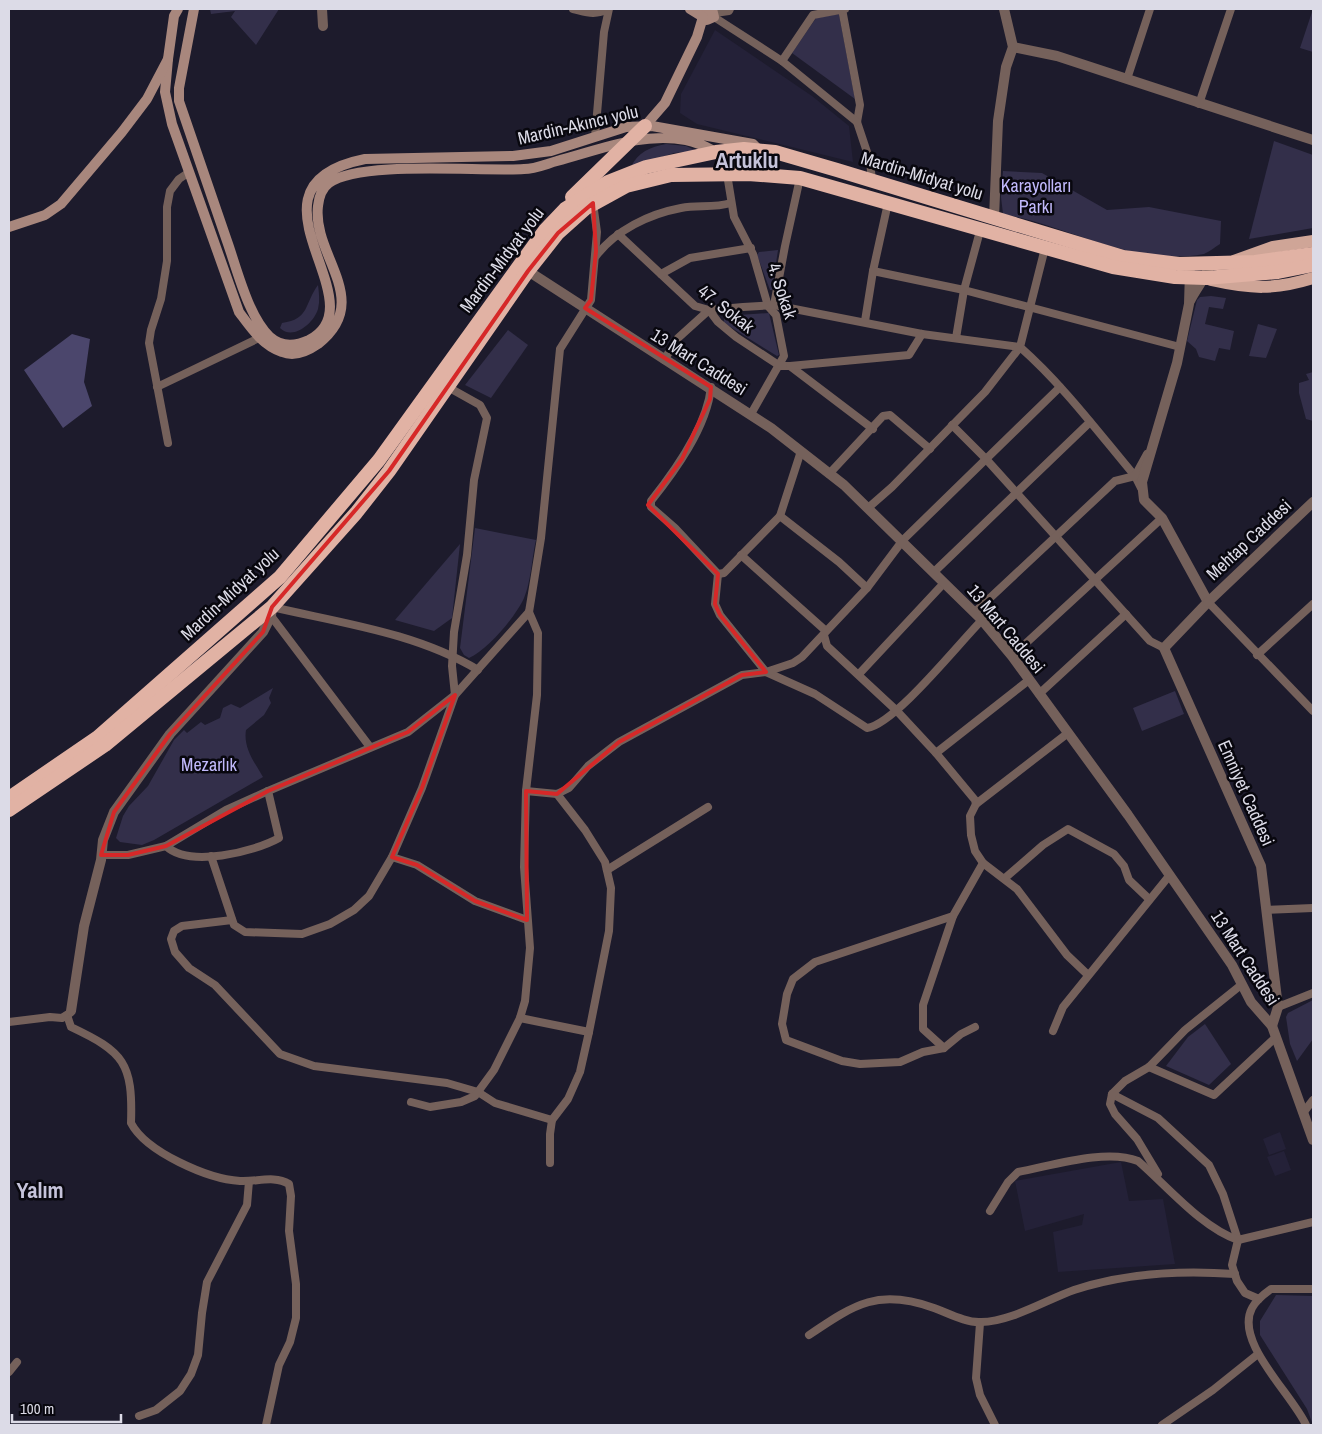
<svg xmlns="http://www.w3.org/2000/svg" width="1322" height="1434" font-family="'Archivo Narrow',sans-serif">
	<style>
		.built { fill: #242138 }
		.green { fill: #332f4a }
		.forest { fill: #4b466c }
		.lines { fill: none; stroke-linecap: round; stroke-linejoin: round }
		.minor { stroke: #75615b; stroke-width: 8 }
		.tertiary { stroke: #75615b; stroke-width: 10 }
		.secondary { stroke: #a8877d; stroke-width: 10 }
		.primary { stroke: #cfa597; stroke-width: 12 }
		.trunk { stroke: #e1b2a4; stroke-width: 14 }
		.marked { fill: none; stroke: #d62828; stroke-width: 4; stroke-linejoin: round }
		.labels { text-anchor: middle; stroke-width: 5; stroke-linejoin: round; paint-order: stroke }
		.street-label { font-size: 18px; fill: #dcdbe7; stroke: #08070e }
		.park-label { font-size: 18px; fill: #c1b9fb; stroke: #08070e }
		.district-label { font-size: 22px; font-weight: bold; fill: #c5c3da; stroke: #08070e }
	</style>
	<rect width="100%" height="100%" fill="#1d1b2c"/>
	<!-- built -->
	<g class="built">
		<path d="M715 30 812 96 849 126 853 162 697 124 680 113 681 94Z"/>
		<path d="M1280 1132 1286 1149 1269 1155 1263 1139Z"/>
		<path d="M1284 1151 1291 1170 1275 1176 1267 1157Z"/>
		<path d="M1121 1162 1129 1201 1163 1199 1175 1264 1058 1272 1053 1232 1082 1225 1084 1214 1025 1231 1015 1181Z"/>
	</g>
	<!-- green -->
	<g class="green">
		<path d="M210 9H279L256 45 231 17 235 11 211 14Z"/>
		<path d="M1313 9V52L1300 48Z"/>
		<path d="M839 14 855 99 792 53 816 18Z"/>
		<path d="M1274 141 1313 155V228L1249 239Z"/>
		<path d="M666 144 686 146 697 151 674 153 631 167C638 152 650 147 666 144Z"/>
		<path d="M1003 171 1042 173 1107 210 1149 207 1221 221 1220 244C1215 247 1209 252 1204 254 1133 267 1070 226 1003 214L1001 197Z"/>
		<path d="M778 250 772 290H770L757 255 759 252Z"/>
		<path d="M318 285C319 293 320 301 318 309 314 323 293 341 280 328L282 323C310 319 304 304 318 285Z"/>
		<path d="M1211 296 1226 298 1223 309 1209 307 1205 324 1234 331 1230 350 1219 348 1215 361 1199 357 1196 349 1187 341 1197 300 1200 297Z"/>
		<path d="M769 313 779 355 777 356 724 323V316Z"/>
		<path d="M1258 324 1277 329 1266 358 1249 356Z"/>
		<path d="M508 330 528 345 491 398 465 385Z"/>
		<path d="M1313 372V421L1306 419 1299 393V383L1309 380 1306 374Z"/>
		<path d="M475 528 536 540C532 556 531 583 524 598 516 616 488 650 469 658L464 655 460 648Z"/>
		<path d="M460 544 452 618 434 631 395 620Z"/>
		<path d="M273 688 269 698 271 703 264 715 246 730C243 748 255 763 263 777L154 840 142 845 120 842 116 838 123 816 129 806 148 786 174 740 184 730 187 733 201 722 205 725 220 718 223 708 231 704 240 708Z"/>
		<path d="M1175 691 1184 714 1142 731 1133 708Z"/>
		<path d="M1313 1000V1039L1297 1061 1290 1044 1286 1017 1288 1013Z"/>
		<path d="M1205 1024 1231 1064 1209 1085 1166 1066 1188 1037Z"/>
		<path d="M1276 1295 1313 1296V1425L1307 1409 1260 1335V1321Z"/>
	</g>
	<!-- forest -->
	<path class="forest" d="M72 334 90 339 84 382 92 406 63 428 24 370Z"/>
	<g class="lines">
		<!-- minor -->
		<g class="minor">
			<path d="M573 9C586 12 595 16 608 9"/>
			<path d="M842 9 860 105 857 122 870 161 872 181"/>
			<path d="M715 13 729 11 730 9"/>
			<path d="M714 17 782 61 857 122"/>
			<path d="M782 61 813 15 845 9"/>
			<path d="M1127 79 1150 9"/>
			<path d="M1199 104 1231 9"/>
			<path d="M595 137 604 32 609 9"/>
			<path d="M727 174 734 217 753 254 768 306 776 315 784 356 751 414"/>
			<path d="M618 234 695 306 709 310 718 322 736 337 780 366H790L873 429"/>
			<path d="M1045 248 1020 347C1063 385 1098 432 1135 476L1141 488"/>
			<path d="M596 256C616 230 649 214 681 208 698 205 714 208 731 203"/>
			<path d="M873 271 964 290 1180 347"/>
			<path d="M661 274 690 258 751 248"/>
			<path d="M774 305 785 246 800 178"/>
			<path d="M865 321 873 271 888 203"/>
			<path d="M956 338 964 290 980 231"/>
			<path d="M664 360 678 338 709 310 743 307 774 305 922 334 1020 347 985 392 892 487 868 508"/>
			<path d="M790 366 909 355 922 334"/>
			<path d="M157 387 259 338"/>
			<path d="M711 387C707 427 675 471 651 501V507L675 528 718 574 724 573 780 516 801 451"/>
			<path d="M952 425 986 459 1150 641 1164 648"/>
			<path d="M168 443 149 343 151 330 161 299 167 261V207L170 191 179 179 188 173"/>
			<path d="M829 474 883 416 890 415 930 449"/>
			<path d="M780 516 839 562 867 588"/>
			<path d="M741 555 826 631"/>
			<path d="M934 572 1090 422"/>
			<path d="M718 574 715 604 720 615 766 672 815 694 867 728C895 724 959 643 982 620"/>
			<path d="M1208 602 1313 711"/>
			<path d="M272 607C341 623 417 633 478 670"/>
			<path d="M975 612 1115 481 1135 476 1147 454"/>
			<path d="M271 616 370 747"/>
			<path d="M824 635 827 646 897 711 936 753 1029 680"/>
			<path d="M1257 655 1313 604"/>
			<path d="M1012 656 1162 518"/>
			<path d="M859 674 944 583"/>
			<path d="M1039 694 1126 614"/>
			<path d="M936 753 975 800 976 804 970 816 971 835 975 851 983 863 1017 889 1067 955 1088 975"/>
			<path d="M526 791 557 794 569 788 588 766 619 742 742 675 766 672 793 663 802 657 867 588 903 540 1060 387"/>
			<path d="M976 804 1068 733"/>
			<path d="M166 846C189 868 254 852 279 838L268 791"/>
			<path d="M101 855H128L166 846 226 810 268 791 408 732 455 695 529 612 541 538 560 349 591 300 597 232 593 203"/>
			<path d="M211 856 234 925 245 932 302 934 330 924 354 910 369 896 392 857 422 788 455 695 452 666 454 632 467 555 474 480 487 418 480 405 446 386"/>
			<path d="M392 857 417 865 475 901 527 920"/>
			<path d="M607 870 708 807"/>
			<path d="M1005 878 1043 845 1068 829 1114 854 1124 866 1129 880 1149 899"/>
			<path d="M1267 910 1313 908"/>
			<path d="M232 920 182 926 174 931 171 939 175 952 189 968 215 985 280 1054 314 1066 447 1083 478 1092 495 1103 552 1120"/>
			<path d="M1278 1007 1313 993"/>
			<path d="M67 1015 71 1027C124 1052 133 1063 131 1123 146 1152 208 1179 240 1181 257 1182 274 1175 289 1184L291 1196 289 1231 296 1284V1318L290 1342 279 1365 266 1425"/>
			<path d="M520 1018 589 1032"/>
			<path d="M9 1022 50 1017 62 1018 70 1013"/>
			<path d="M975 1027 961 1034 944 1048 923 1052 900 1062 860 1064 842 1061 786 1040 782 1024 787 994 793 979 815 962 953 916 983 863"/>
			<path d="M1053 1031 1063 1007 1169 876"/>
			<path d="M944 1048 923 1029V1005L953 916"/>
			<path d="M1149 1067 1214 1095 1276 1037"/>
			<path d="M1112 1094 1158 1118 1209 1165 1223 1194 1238 1240 1232 1265 1237 1281 1245 1293 1259 1299"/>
			<path d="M411 1102 430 1107 461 1102 475 1096 494 1070 520 1018 525 1001 530 948 524 867 526 791 537 695 538 633 529 612"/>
			<path d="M1303 1113 1313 1100"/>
			<path d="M550 1163V1134L552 1120 568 1099 580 1072 589 1032 609 931 611 888 605 862 585 830 557 794"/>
			<path d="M1158 1174 1137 1139 1115 1114 1110 1104 1112 1094 1125 1081 1149 1067 1185 1030 1241 985"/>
			<path d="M990 1211 1008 1182 1018 1172C1051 1166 1106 1148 1138 1161 1167 1186 1202 1228 1238 1240L1313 1222"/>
			<path d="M980 1323 976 1378 980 1395 995 1425"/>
			<path d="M809 1335C855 1304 878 1288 934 1308 948 1313 966 1323 981 1322 1010 1322 1046 1300 1074 1290 1125 1273 1181 1270 1235 1274"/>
			<path d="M9 1372 17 1362"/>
			<path d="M139 1416 156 1410 180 1391 191 1374 198 1355 202 1313 207 1282 247 1205 249 1181"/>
			<path d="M1162 1425 1213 1390 1258 1354"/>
			<path d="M1306 1425C1292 1394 1234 1342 1252 1308 1256 1300 1264 1294 1271 1289H1313"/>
		</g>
		<!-- tertiary -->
		<g class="tertiary">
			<path d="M322 9 323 26"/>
			<path d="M1013 47 1057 56 1313 140"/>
			<path d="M994 218 998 121 1006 67 1013 47 1004 9"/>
			<path d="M528 271 771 428 844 485 982 620 1012 656 1128 815 1232 965 1251 1002 1272 1026 1313 1140"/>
			<path d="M1190 272 1189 304 1177 363 1142 482 1144 500 1162 518 1208 602 1164 648 1261 866 1278 1007 1272 1026"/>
			<path d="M1190 301C1197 287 1206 278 1210 264"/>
			<path d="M1208 602 1313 502"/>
			<path d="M71 1011 84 926 101 860 103 840 114 812 170 734 263 632 271 616 272 607"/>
		</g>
		<!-- secondary -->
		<g class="secondary">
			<path d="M705 9 702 15 707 20 714 17 712 9"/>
			<path d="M168 59 165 92 172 124 239 312C251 328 262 345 282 352 294 357 308 351 318 344 374 300 312 256 318 206 319 197 322 188 329 183 360 160 482 172 524 169 535 169 546 164 557 161 599 150 641 132 686 140 710 145 728 161 748 174L756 168 761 158 759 150 753 144 652 126 626 127 551 151 513 156 365 159C230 186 382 303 309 340 296 346 281 347 270 337 248 316 237 269 227 241 211 194 195 147 179 101V88L194 9"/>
			<path d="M645 126 665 103 697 37 703 17 690 9"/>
			<path d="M9 227 45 215 61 204 122 132 147 99 168 59 174 16 178 9"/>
		</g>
		<!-- primary -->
		<g class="primary">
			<path d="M1234 261 1273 247 1313 241"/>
			<path d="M1211 280C1251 289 1274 290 1313 278"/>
		</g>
		<!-- trunk -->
		<g class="trunk">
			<path d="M572 197 645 126"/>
			<path d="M9 798 98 737 280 577 379 460 545 230 565 209 608 182 646 167 716 152 744 149 775 152 837 170 1123 257 1179 264 1255 262 1313 254"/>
			<path d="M9 810 105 745 272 607 356 513 389 471 528 271 558 233 586 208 626 186 671 175 748 174 800 178 1113 267 1175 277 1206 278 1278 272 1313 265"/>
		</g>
	</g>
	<!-- marked area -->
	<path class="marked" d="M593 203 596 251 591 300 585 308 711 387 710 399 682 459 648 505 718 574 715 604 720 615 766 672 742 675 619 742 557 794 526 791 527 920 475 901 417 865 392 857 422 788 455 695 408 732 268 791 166 846 128 855H101L114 812 170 734 263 632 272 607 389 471 528 271 558 233Z"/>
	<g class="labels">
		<!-- street labels -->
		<g class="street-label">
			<text transform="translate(578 125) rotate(-13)" y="6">Mardin-Akıncı yolu</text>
			<text transform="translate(922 176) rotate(17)" y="6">Mardin-Midyat yolu</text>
			<text transform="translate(502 260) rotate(-53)" y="6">Mardin-Midyat yolu</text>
			<text transform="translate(782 291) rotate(72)" y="6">4. Sokak</text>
			<text transform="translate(726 309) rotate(38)" y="6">47. Sokak</text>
			<text transform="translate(699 362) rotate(32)" y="6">13 Mart Caddesi</text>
			<text transform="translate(1249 540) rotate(-43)" y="6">Mehtap Caddesi</text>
			<text transform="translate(230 594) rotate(-43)" y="6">Mardin-Midyat yolu</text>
			<text transform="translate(1006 629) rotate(50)" y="6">13 Mart Caddesi</text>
			<text transform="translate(1246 793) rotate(66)" y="6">Emniyet Caddesi</text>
			<text transform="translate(1245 958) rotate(57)" y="6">13 Mart Caddesi</text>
		</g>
		<!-- park labels -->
		<g class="park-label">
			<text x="1036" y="192">Karayolları<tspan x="1036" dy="21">Parkı</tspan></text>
			<text x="209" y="771">Mezarlık</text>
		</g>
		<!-- district labels -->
		<g class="district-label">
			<text x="747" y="168">Artuklu</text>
			<text x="40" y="1198">Yalım</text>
		</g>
	</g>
	<!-- border -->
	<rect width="1322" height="1434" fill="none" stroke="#dcdbe7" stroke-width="20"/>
	<!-- scale -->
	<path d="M12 1414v8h109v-8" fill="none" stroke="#dcdbe7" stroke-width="2.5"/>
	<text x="20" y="1414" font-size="15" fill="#dcdbe7" stroke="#08070e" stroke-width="4" paint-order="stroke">100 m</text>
</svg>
